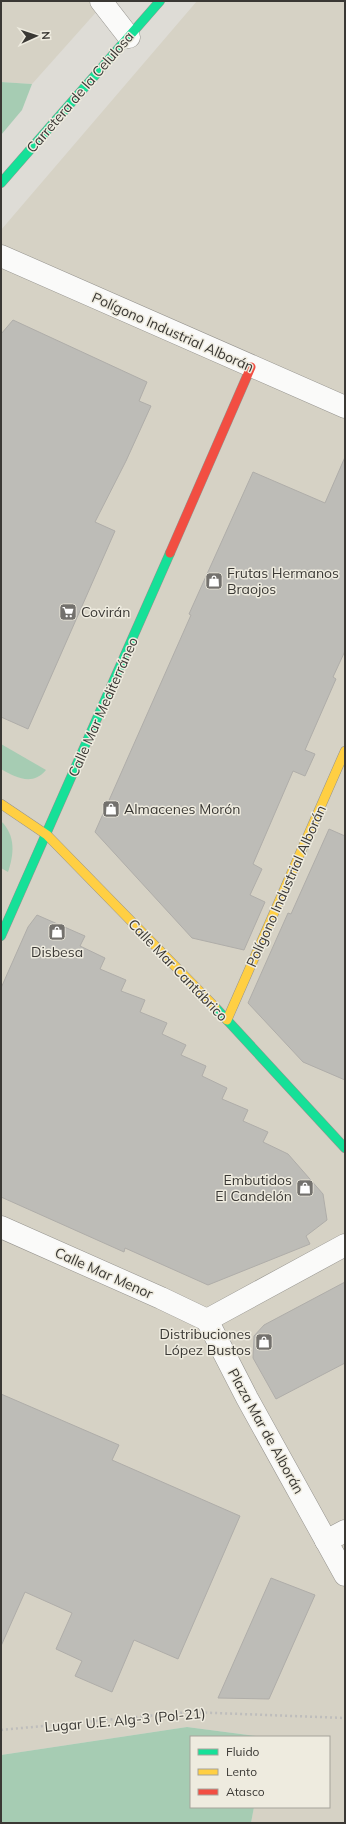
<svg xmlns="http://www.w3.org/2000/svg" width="346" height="1824" font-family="Mulish,sans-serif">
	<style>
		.built { fill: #d6d2c5 }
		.green { fill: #a6ccb3 }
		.building { fill: #bdbcb7; stroke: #afada9 }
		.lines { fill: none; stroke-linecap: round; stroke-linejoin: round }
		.street-casing { stroke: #95938e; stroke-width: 23 }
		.fast-casing { stroke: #95938e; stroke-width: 10 }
		.slow-casing { stroke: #95938e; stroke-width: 10 }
		.jam-casing { stroke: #95938e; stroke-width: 10 }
		.path { stroke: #bebdbc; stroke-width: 2.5; stroke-dasharray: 2 3; stroke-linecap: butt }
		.street { stroke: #fafaf9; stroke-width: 22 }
		.fast { stroke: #16e098; stroke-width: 9 }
		.slow { stroke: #ffcf43; stroke-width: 9 }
		.jam { stroke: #f24e42; stroke-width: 9 }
		.labels { text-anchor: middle; stroke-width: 3; stroke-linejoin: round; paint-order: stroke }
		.street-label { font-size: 14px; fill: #3a3834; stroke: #eeebdf }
		.poi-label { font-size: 14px; fill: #3a3834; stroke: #eeebdf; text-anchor: start }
	</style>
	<rect width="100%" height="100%" fill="#dedcd6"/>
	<!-- built -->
	<g class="built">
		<path d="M1 1H106L32 84 1 82Z"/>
		<path d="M197 1H345V1823H251L254 1807H329V1737H263L187 1727 1 1755V230Z"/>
	</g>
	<!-- green -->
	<g class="green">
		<path d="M1 82 32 84 22 110 1 135Z"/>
		<path d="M1 744 46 770C33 786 16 778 1 769Z"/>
		<path d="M1 821C16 836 14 854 8 872L1 868Z"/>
		<path d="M187 1727 263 1737H191V1807H254L251 1823H1V1755Z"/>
	</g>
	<!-- building -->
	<g class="building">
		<path d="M13 320 147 382 139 401 151 406 126 461 95 522 115 531 28 729 1 717V334Z"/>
		<path d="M345 457V651L333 677 336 679 305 750 315 754 305 776 293 771 253 864 262 869 250 895 265 902 244 950 192 938 95 832 191 615 189 614 253 472 325 503Z"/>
		<path d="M329 829 345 836V1080L303 1062 248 1003 288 913 291 914Z"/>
		<path d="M37 915 85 936 80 946 105 958 100 969 126 980 121 991 145 1000 140 1012 167 1023 162 1034 186 1045 181 1055 206 1066 202 1076 227 1088 222 1099 248 1110 243 1121 268 1132 263 1142 288 1154 323 1194 327 1220 306 1236 310 1244 208 1285 125 1248 124 1252 1 1197V988L28 927Z"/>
		<path d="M345 1282V1363L276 1399 253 1358 254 1336 264 1325Z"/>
		<path d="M1 1394 119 1445 112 1460 240 1516 178 1659 134 1640 112 1692 75 1676 82 1661 56 1649 72 1613 25 1592 1 1646Z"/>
		<path d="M271 1578 315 1595 269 1699 218 1698Z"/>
	</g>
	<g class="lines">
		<defs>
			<g id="street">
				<path d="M101 1 129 37"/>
				<path d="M1 256 345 407"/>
				<path d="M1 1227 161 1298 207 1320"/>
				<path d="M207 1320 247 1398 345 1575"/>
				<path d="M207 1320 345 1245"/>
				<path d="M326 1541 345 1531"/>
			</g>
			<g id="fast">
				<path d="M1 183 160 1"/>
				<path d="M1 936 170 553"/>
				<path d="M215 1007 345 1148"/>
			</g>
			<g id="slow">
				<path d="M1 804 47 835 215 1007"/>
				<path d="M227 1020 345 751"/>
			</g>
			<path id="jam" d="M170 553 251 367"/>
		</defs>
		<!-- street casing -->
		<use href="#street" class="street-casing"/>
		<!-- fast casing -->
		<use href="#fast" class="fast-casing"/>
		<!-- slow casing -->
		<use href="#slow" class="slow-casing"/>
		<!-- jam casing -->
		<use href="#jam" class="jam-casing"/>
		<!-- path -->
		<path class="path" d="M1 1730 189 1712 345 1718"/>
		<!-- street -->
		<use href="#street" class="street"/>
		<!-- fast -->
		<use href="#fast" class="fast"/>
		<!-- slow -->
		<use href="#slow" class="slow"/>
		<!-- jam -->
		<use href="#jam" class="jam"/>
	</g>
	<!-- icons -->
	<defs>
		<symbol id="shop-square" viewBox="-11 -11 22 22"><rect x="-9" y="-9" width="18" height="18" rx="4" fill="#73716d" stroke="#eeebdf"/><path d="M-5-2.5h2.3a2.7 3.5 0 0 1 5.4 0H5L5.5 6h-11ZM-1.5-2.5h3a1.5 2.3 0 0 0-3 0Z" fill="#fff"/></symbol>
		<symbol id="supermarket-square" viewBox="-11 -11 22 22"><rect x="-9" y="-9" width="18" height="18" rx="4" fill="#73716d" stroke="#eeebdf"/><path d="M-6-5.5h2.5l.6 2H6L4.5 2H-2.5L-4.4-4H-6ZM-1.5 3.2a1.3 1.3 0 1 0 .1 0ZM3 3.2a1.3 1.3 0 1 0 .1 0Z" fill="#fff"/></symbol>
	</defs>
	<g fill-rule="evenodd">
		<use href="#shop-square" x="204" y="571" width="20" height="20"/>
		<use href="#supermarket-square" x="58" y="602" width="20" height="20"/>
		<use href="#shop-square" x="101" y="799" width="20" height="20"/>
		<use href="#shop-square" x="47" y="922" width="20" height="20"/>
		<use href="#shop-square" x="295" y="1178" width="20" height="20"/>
		<use href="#shop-square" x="254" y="1332" width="20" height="20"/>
	</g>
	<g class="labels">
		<!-- street labels -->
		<g class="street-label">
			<text transform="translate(80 92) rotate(-49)" y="5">Carretera de la Celulosa</text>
			<text transform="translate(173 332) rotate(24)" y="5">Polígono Industrial Alborán</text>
			<text transform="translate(103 707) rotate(-66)" y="5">Calle Mar Mediterráneo</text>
			<text transform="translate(286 886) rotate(-66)" y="5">Polígono Industrial Alborán</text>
			<text transform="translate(178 970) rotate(46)" y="5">Calle Mar Cantábrico</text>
			<text transform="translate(104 1273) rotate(24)" y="5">Calle Mar Menor</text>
			<text transform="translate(266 1431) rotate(61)" y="5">Plaza Mar de Alborán</text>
			<text transform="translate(125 1720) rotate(-5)" y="5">Lugar U.E. Alg-3 (Pol-21)</text>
		</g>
		<!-- poi labels -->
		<g class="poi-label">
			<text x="227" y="578">Frutas Hermanos<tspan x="227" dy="16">Braojos</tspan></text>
			<text x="81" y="617">Covirán</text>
			<text x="124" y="814">Almacenes Morón</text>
			<text x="57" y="957" text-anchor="middle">Disbesa</text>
			<text x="292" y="1185" text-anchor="end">Embutidos<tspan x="292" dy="16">El Candelón</tspan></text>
			<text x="251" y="1339" text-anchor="end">Distribuciones<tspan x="251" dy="16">López Bustos</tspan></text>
		</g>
	</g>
	<!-- border -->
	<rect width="346" height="1824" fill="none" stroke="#3a3834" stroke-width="4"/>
	<!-- legend -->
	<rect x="190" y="1736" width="140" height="72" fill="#eeebdf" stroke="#a6a39b"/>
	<rect x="198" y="1749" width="20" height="6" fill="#16e098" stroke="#a6a39b"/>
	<text x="226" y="1756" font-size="12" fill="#3a3834">Fluido</text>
	<rect x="198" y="1769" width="20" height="6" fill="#ffcf43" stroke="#a6a39b"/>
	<text x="226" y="1776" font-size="12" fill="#3a3834">Lento</text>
	<rect x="198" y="1789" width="20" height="6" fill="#f24e42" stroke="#a6a39b"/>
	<text x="226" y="1796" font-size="12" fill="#3a3834">Atasco</text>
	<!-- north arrow -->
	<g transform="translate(36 36) rotate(87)" stroke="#eeebdf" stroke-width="3" paint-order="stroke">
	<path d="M0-3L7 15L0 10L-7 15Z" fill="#3a3834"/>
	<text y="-6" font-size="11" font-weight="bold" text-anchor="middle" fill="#3a3834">N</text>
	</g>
</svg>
